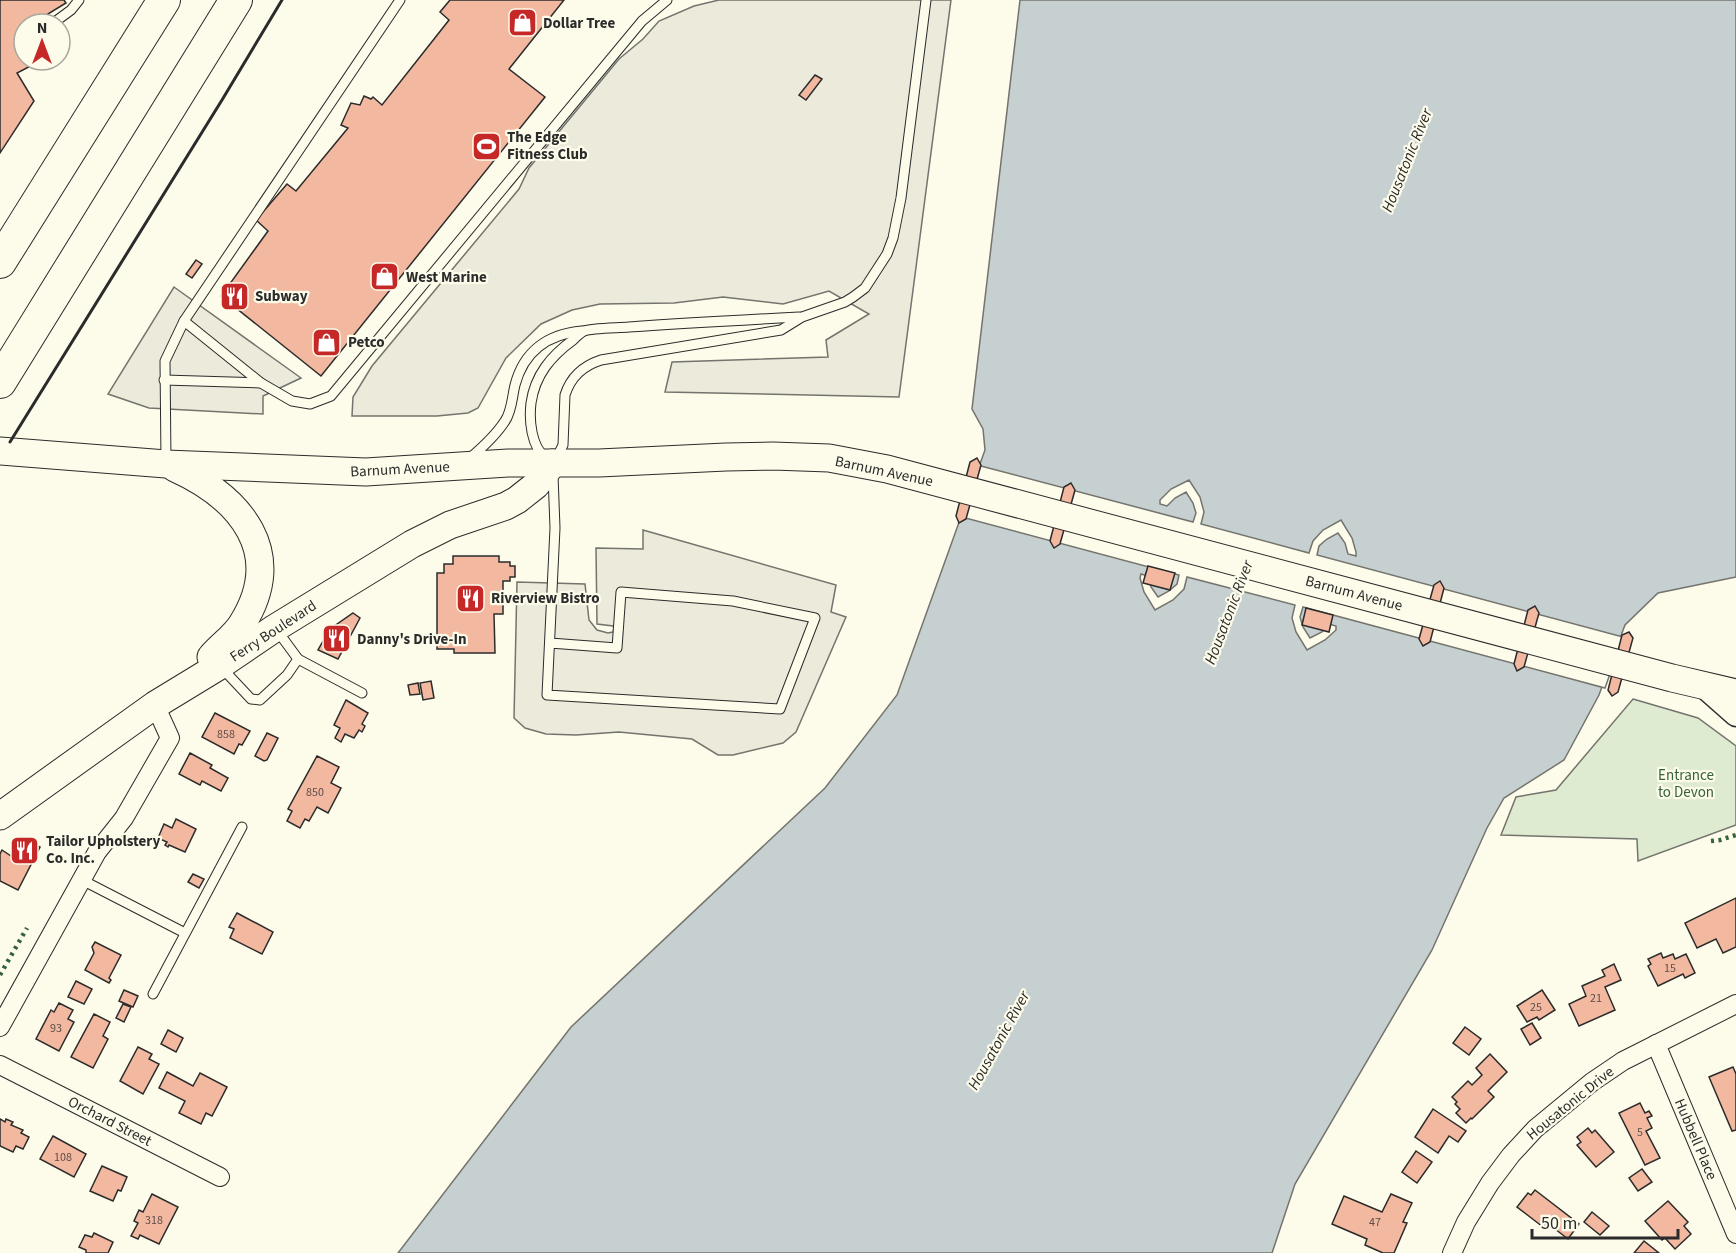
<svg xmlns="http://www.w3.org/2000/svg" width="1736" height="1253" font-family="'Source Sans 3',sans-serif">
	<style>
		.green { fill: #deebd1; stroke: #74746e; stroke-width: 1.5 }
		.parking { fill: #eceadb; stroke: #74746e; stroke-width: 1.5 }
		.water { fill: #c7d0d0; stroke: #74746e; stroke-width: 1.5 }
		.pier { fill: #fdfbea; stroke: #74746e; stroke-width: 1.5 }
		.building { fill: #f2b8a0; stroke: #2b2b2b; stroke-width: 1.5 }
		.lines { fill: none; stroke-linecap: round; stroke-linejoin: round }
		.service-casing { stroke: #2b2b2b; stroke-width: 11 }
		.minor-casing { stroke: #2b2b2b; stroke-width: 20 }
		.tertiary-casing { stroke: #2b2b2b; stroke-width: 25 }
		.primary-casing { stroke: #2b2b2b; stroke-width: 29 }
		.motorway-casing { stroke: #2b2b2b; stroke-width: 34 }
		.service { stroke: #fdfbea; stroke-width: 9 }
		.minor { stroke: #fdfbea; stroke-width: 18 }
		.tertiary { stroke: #fdfbea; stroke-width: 22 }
		.primary { stroke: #fdfbea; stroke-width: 27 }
		.motorway { stroke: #fdfbea; stroke-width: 32 }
		.hedge { stroke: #34623c; stroke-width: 4.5; stroke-dasharray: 3 4.5; stroke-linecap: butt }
		.wall { stroke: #2b2b2b; stroke-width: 3 }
		.labels { text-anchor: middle; stroke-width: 4.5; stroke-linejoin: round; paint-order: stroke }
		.number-label { font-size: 12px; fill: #5d4e48 }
		.poi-label { font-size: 15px; font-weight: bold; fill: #2b2b2b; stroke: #fdfbea; text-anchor: start }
		.street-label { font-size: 15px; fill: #2b2b2b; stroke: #fdfbea }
		.park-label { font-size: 15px; fill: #34623c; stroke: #fdfbea }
		.water-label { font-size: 16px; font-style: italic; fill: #2b2b2b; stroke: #fdfbea }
	</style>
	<rect width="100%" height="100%" fill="#fdfbea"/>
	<!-- green -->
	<path class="green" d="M1633 699 1698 718 1736 746V825L1638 861 1637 839 1501 835 1516 797 1556 790Z"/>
	<!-- parking -->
	<g class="parking">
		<path d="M719 0H951L899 397 665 392 672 362 828 357 826 340 869 314 829 291 783 304 723 297 674 303 600 304 572 310 541 324 506 358 478 408 468 413 437 416H352L353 397 372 366 519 189 529 168 619 59 643 39 659 21 694 6Z"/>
		<path d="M174 287 301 378 263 396V414L149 408 108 394Z"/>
		<path d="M643 530 836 585 831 612 846 617 796 732 783 743 733 755H718L692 739 619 732 576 735 546 734 525 728 514 718 517 582 585 584 589 620 597 630 608 633 613 632 614 628 613 626 597 624 596 548 643 549Z"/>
	</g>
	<!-- water -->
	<path class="water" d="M1020 0H1736V577L1658 593 1625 625 1599 695 1564 760 1504 798 1487 828 1432 950 1295 1184 1272 1253H398L571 1027 825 788 897 695 985 450 983 429 972 409Z"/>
	<!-- pier -->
	<path class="pier" d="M977 465 1193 522 1196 513 1193 503 1186 492 1175 498 1167 506 1160 504V500L1171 489 1189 480 1200 497 1204 512 1201 524 1309 553 1313 541 1323 530 1341 520 1352 538 1356 552V556L1348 554 1345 543 1338 533 1327 539 1319 546 1317 555 1623 637 1605 688 1303 607 1300 617 1303 627 1310 638 1322 632 1329 624 1336 626V630L1325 640 1307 650 1296 632 1292 618 1295 605 1187 577 1184 589 1173 600 1155 610 1144 592 1140 578 1141 574 1148 576 1151 587 1158 597 1169 591 1177 584 1179 575 958 516Z"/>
	<!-- building -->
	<g class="building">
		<path d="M0 0H64L66 3 38 20 40 24H24V60H42L17 73 34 101 0 153Z"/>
		<path d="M450 0H564L509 69 545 97 321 376 221 296 268 231 256 220 287 184 296 191 348 128 341 125 351 103 360 105 364 96 371 99 373 97 382 105 449 20 440 12Z"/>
		<path d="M815 75 822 79 806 100 799 95Z"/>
		<path d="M196 260 202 264 192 278 186 274Z"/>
		<path d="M977 458 981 465 966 519 959 523 956 516 970 462Z"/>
		<path d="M1071 483 1075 490 1060 544 1054 548 1050 541 1064 487Z"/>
		<path d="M453 556H499V562H510V566H515V577H510V581H503V614H494L495 653H454V649H437V573H444V564H453Z"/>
		<path d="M1148 566 1175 573 1170 590 1143 583Z"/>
		<path d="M1440 581 1444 588 1430 642 1423 646 1419 639 1434 585Z"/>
		<path d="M1535 606 1539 613 1524 667 1517 671 1514 664 1528 610Z"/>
		<path d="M1306 608 1333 615 1329 632 1302 625Z"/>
		<path d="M353 613 360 618 338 659 318 650 330 629Z"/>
		<path d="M1629 632 1633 638 1618 692 1612 696 1608 690 1622 635Z"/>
		<path d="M431 681 434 698 423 700 420 683Z"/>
		<path d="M418 683 420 694 410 695 408 685Z"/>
		<path d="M346 700 368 713 362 724 365 726 362 732 359 730 354 738 345 734 341 742 335 738 340 728 334 725Z"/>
		<path d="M215 713 250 731 242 745 239 744 234 754 202 737Z"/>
		<path d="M267 733 278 738 267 760 264 761 255 756Z"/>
		<path d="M190 753 212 765 210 768 228 778 221 791 202 781 200 785 179 774Z"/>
		<path d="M317 756 339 767 331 783 341 788 328 813 317 807 309 821 305 819 300 828 287 821 292 811 288 809Z"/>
		<path d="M176 819 196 829 185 852 169 845 168 847 165 845 167 842 158 838 164 824 172 828Z"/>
		<path d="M21 838 40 847 18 890 0 881V854L2 850 11 856Z"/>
		<path d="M193 874 204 879 199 888 188 882Z"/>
		<path d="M1736 898V947L1723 953 1716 939 1697 948 1685 923Z"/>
		<path d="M237 913 273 932 262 954 230 938 234 929 229 927Z"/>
		<path d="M95 942 121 955 109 978 111 980 109 983 85 970 94 953 92 947Z"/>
		<path d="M1661 953 1663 958 1673 954 1675 959 1686 954 1695 973 1685 978 1683 974 1658 986 1648 966 1651 964 1648 959Z"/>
		<path d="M1614 964 1621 980 1605 987 1615 1010 1579 1026 1569 1004 1586 996 1582 986 1605 976 1602 970Z"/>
		<path d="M76 981 92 989 84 1004 68 997Z"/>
		<path d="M124 990 138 996 133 1007 119 1001Z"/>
		<path d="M1542 990 1555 1010 1539 1020 1537 1017 1527 1022 1517 1006Z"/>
		<path d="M59 1003 73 1010 68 1019 74 1022 59 1051 36 1039 51 1010 54 1012Z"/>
		<path d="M123 1004 131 1007 124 1022 116 1018Z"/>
		<path d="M94 1014 110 1022 103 1036 108 1039 93 1068 71 1057Z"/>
		<path d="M1532 1023 1541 1038 1530 1045 1521 1029Z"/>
		<path d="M1465 1027 1481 1039 1469 1055 1453 1043Z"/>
		<path d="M168 1030 183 1038 176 1052 161 1044Z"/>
		<path d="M138 1047 152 1054 149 1059 159 1064 143 1094 120 1081Z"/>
		<path d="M1490 1054 1507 1072 1488 1091 1494 1097 1472 1119 1471 1118 1466 1123 1456 1113 1460 1109 1455 1104 1457 1102 1452 1097 1468 1081 1472 1085 1482 1075 1476 1068Z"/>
		<path d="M1733 1067 1736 1074V1130L1732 1131 1709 1077Z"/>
		<path d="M167 1072 193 1086 200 1073 227 1087 212 1116 206 1113 201 1124 179 1113 185 1101 159 1088Z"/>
		<path d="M1640 1103 1645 1113 1649 1111 1652 1116 1647 1118 1652 1128 1646 1131 1660 1158 1645 1165 1619 1113Z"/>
		<path d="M1433 1109 1466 1131 1458 1142 1449 1136 1438 1153 1415 1137Z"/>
		<path d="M0 1119 5 1122 6 1119 13 1122 11 1125 23 1130 21 1133 29 1137 23 1149 16 1146 13 1152 0 1146Z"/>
		<path d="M1588 1128 1592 1133 1595 1130 1614 1152 1596 1167 1577 1145 1581 1142 1577 1137Z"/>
		<path d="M53 1136 86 1154 74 1177 40 1159Z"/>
		<path d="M1416 1151 1432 1162 1417 1183 1402 1172Z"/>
		<path d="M102 1166 127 1177 121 1191 118 1190 113 1201 90 1191Z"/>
		<path d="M1642 1169 1652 1182 1638 1191 1629 1178Z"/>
		<path d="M1535 1190 1579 1224 1568 1239 1546 1222 1543 1227 1517 1207 1528 1193 1531 1195Z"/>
		<path d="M152 1194 178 1207 159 1244 140 1235 138 1239 131 1236 138 1223 134 1221 139 1210 143 1212Z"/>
		<path d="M1391 1194 1412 1203 1403 1222 1407 1223 1394 1253H1383L1365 1245 1367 1239 1332 1224 1344 1196 1382 1212Z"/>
		<path d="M1668 1201 1688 1222 1684 1226 1691 1234 1675 1249 1665 1238 1662 1240 1645 1221Z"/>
		<path d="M1592 1212 1609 1226 1600 1235 1584 1222Z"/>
		<path d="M94 1233 113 1242 108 1253H86V1250L79 1247 85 1235 92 1237Z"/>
		<path d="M1644 1241 1659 1253H1634Z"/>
	</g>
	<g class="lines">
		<defs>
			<g id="service">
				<path d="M52 24 71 10 79 0"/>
				<path d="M184 321 400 0"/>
				<path d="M164 380 261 383 292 401 310 404 331 396 642 21 667 0"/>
				<path d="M470 458C483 447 496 435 505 421 512 411 512 397 515 385 524 351 548 334 582 331"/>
				<path d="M546 458C531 447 529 420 531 403 535 375 551 356 573 340 576 337 580 333 584 331 592 328 619 328 629 327 686 323 742 320 799 317"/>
				<path d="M556 459 563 445 565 395C571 376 583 366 601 360L781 330 802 317 845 302 853 297 865 288 887 254 893 238 901 198 926 0"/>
				<path d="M166 462 165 361 184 321 261 383"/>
				<path d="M550 643 617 648 621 592 733 601 815 618 780 709 547 695 555 528 553 475"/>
				<path d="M298 659 362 693"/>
				<path d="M221 667 251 699 260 700 287 675 298 659 276 629"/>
				<path d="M82 880 185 933"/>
				<path d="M153 994 242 827"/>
			</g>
			<g id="minor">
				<path d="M0 1027 97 852 124 818 170 738 155 705"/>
				<path d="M1656 1044 1736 1234"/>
				<path d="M0 1065 220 1177"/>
				<path d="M1452 1253 1466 1222 1490 1183 1511 1155 1535 1129 1592 1082 1623 1061 1736 1004"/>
			</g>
			<path id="tertiary" d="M1702 685 1736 715"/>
			<g id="primary">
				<path d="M0 451 166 464 366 472 508 463H599L726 457 773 456 829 458 887 469 1672 678 1736 693"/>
				<path d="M175 468C241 498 287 553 242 624 234 637 221 645 211 657"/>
				<path d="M0 816 155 705 219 666 275 628 412 544 450 525 506 506 517 500 536 485 553 463"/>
			</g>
			<g id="motorway">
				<path d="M0 262 164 0"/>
				<path d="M0 382 236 0"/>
			</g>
		</defs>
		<!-- service casing -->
		<use href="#service" class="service-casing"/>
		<!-- minor casing -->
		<use href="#minor" class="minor-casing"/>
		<!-- tertiary casing -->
		<use href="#tertiary" class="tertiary-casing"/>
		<!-- primary casing -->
		<use href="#primary" class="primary-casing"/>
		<!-- motorway casing -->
		<use href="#motorway" class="motorway-casing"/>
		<!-- service -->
		<use href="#service" class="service"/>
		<!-- minor -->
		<use href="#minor" class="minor"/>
		<!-- tertiary -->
		<use href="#tertiary" class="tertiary"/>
		<!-- primary -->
		<use href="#primary" class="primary"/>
		<!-- motorway -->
		<use href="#motorway" class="motorway"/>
		<!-- hedge -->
		<g class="hedge">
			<path d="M1711 841 1720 840 1736 835"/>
			<path d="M0 975 27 928"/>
		</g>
		<!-- wall -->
		<path class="wall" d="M10 442 222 100 282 0"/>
	</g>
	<!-- icons -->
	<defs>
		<symbol id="shop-square" viewBox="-11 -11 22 22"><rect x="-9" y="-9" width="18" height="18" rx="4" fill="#c62828" stroke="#fdfbea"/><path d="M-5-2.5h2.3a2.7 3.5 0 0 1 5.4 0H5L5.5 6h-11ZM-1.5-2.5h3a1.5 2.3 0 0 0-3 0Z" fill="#fff"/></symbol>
		<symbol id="stadium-square" viewBox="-11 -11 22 22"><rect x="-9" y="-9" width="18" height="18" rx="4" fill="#c62828" stroke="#fdfbea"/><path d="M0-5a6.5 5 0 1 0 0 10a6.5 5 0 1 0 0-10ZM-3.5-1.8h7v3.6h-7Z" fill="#fff"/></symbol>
		<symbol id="restaurant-square" viewBox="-11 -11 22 22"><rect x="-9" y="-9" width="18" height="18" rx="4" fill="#c62828" stroke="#fdfbea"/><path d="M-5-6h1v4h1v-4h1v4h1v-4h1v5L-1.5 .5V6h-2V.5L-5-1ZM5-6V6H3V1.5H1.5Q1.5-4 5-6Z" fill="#fff"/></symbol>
	</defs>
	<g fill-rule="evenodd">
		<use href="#shop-square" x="506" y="6" width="33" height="33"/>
		<use href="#stadium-square" x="470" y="130" width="33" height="33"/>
		<use href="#shop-square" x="368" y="260" width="33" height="33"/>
		<use href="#restaurant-square" x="218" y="280" width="33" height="33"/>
		<use href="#shop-square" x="310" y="326" width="33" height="33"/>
		<use href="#restaurant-square" x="454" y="582" width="33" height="33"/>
		<use href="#restaurant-square" x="320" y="622" width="33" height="33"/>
		<use href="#restaurant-square" x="8" y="834" width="33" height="33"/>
	</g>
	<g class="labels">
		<!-- number labels -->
		<g class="number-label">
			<text x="226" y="738">858</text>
			<text x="315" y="796">850</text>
			<text x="1670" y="972">15</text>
			<text x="1596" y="1002">21</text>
			<text x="1536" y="1011">25</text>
			<text x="56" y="1032">93</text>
			<text x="1640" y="1136">5</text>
			<text x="63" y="1161">108</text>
			<text x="154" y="1224">318</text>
			<text x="1375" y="1226">47</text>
		</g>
		<!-- poi labels -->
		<g class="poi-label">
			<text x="543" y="28">Dollar Tree</text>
			<text x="507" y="142">The Edge<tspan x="507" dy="17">Fitness Club</tspan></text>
			<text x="406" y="282">West Marine</text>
			<text x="255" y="301">Subway</text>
			<text x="348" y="347">Petco</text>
			<text x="491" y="603">Riverview Bistro</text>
			<text x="357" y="644">Danny's Drive-In</text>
			<text x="46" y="846">Tailor Upholstery<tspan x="46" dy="17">Co. Inc.</tspan></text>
		</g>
		<!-- street labels -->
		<g class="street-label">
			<text transform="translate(400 469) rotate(-3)" y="5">Barnum Avenue</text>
			<text transform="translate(884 471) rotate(12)" y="5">Barnum Avenue</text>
			<text transform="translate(1354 593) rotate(15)" y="5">Barnum Avenue</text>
			<text transform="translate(273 631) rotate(-33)" y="5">Ferry Boulevard</text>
			<text transform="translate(1570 1103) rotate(-39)" y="5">Housatonic Drive</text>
			<text transform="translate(110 1121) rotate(27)" y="5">Orchard Street</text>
			<text transform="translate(1696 1139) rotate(67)" y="5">Hubbell Place</text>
		</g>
		<!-- park labels -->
		<g class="park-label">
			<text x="1686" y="780">Entrance<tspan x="1686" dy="17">to Devon</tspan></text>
		</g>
		<!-- water labels -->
		<g class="water-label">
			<text transform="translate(1406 160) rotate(-68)" y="6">Housatonic River</text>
			<text transform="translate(1228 612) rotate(-69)" y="6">Housatonic River</text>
			<text transform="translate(998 1040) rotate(-61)" y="6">Housatonic River</text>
		</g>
	</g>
	<!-- north arrow -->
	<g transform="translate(42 42)"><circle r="28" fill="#fdfbea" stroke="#a9a89e" stroke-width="1.5"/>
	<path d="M0-4.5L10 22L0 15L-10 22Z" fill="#c62828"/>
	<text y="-9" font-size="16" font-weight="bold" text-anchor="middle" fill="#2b2b2b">N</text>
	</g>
	<!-- scale -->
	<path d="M1532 1229v9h146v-9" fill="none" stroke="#2b2b2b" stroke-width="3"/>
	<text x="1541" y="1229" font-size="18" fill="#2b2b2b" stroke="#fdfbea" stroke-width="4.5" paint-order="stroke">50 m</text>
</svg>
